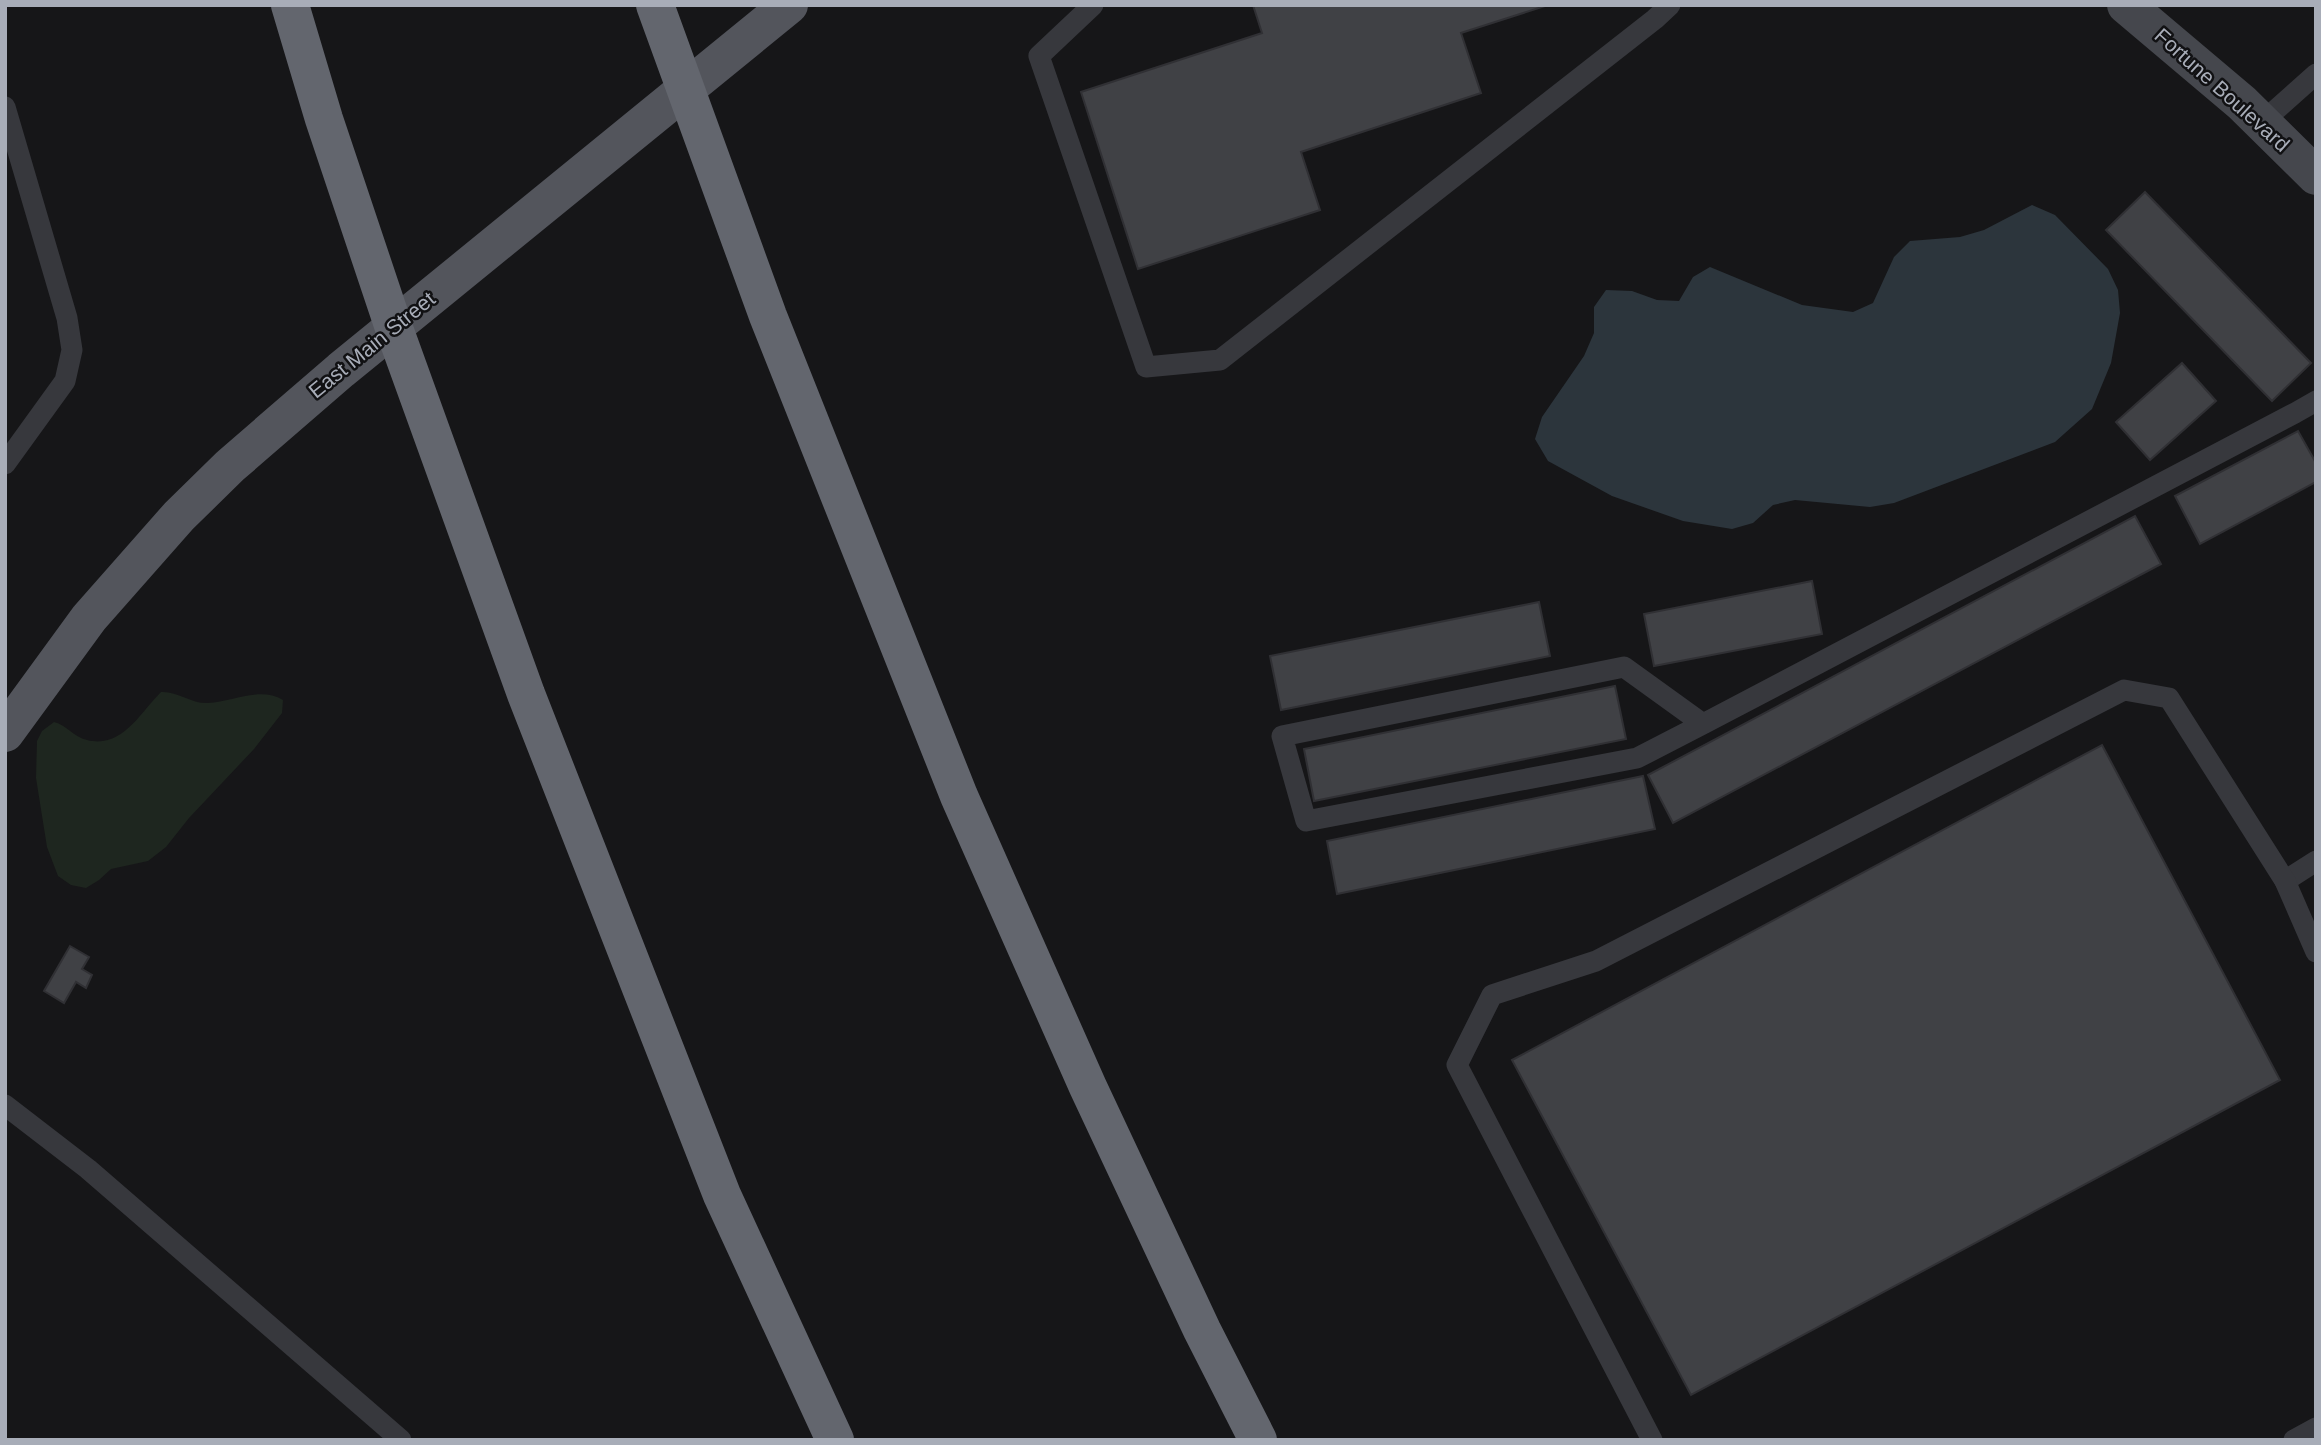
<svg xmlns="http://www.w3.org/2000/svg" width="2321" height="1445" font-family="Helvetica,sans-serif">
	<style>
		.green { fill: #1e261f }
		.water { fill: #2c353c }
		.building { fill: #404145; stroke: #303034; stroke-width: 2 }
		.lines { fill: none; stroke-linecap: round; stroke-linejoin: round }
		.lane { stroke: #37383d; stroke-width: 21 }
		.secondary { stroke: #45474d; stroke-width: 38 }
		.primary { stroke: #53555c; stroke-width: 38 }
		.highway { stroke: #63666e; stroke-width: 38 }
		.labels { text-anchor: middle; stroke-width: 5; stroke-linejoin: round; paint-order: stroke }
		.street-label { font-size: 21px; fill: #a8adb8; stroke: #111113 }
	</style>
	<rect width="100%" height="100%" fill="#161618"/>
	<!-- green -->
	<path class="green" d="M161 692C177 691 192 704 208 703 233 702 260 686 283 700L282 713 254 749 189 818 166 847 148 861 111 869 99 880 86 888 71 885 58 876 47 847 36 778 37 741 42 731 54 722C67 725 73 737 87 740 122 749 140 713 161 692Z"/>
	<!-- water -->
	<path class="water" d="M2032 205 2055 215 2108 269 2118 290 2120 313 2111 363 2092 409 2055 442 1894 503 1870 507 1795 500 1773 505 1753 523 1732 529 1683 521 1612 496 1548 461 1535 439 1542 417 1584 356 1594 333V307L1606 290 1632 291 1657 300 1679 301 1693 277 1710 267 1802 305 1853 312 1873 303 1894 257 1910 241 1960 237 1984 230Z"/>
	<!-- building -->
	<g class="building">
		<path d="M1253 5H1548L1461 33 1481 93 1301 152 1320 210 1138 269 1081 92 1262 33Z"/>
		<path d="M2145 192 2311 363 2272 401 2106 230Z"/>
		<path d="M2182 363 2216 401 2150 460 2116 422Z"/>
		<path d="M2298 431 2316 463V482L2200 544 2175 496Z"/>
		<path d="M2135 516 2161 564 1673 823 1648 775Z"/>
		<path d="M1812 581 1822 634 1654 666 1644 614Z"/>
		<path d="M1539 602 1550 656 1281 710 1270 656Z"/>
		<path d="M1615 686 1626 739 1314 801 1304 749Z"/>
		<path d="M2102 745 2280 1080 1691 1395 1512 1060Z"/>
		<path d="M1643 776 1655 829 1337 894 1327 841Z"/>
		<path d="M70 946 89 957 82 969 92 975 86 988 76 982 64 1003 44 991Z"/>
	</g>
	<g class="lines">
		<!-- lane -->
		<g class="lane">
			<path d="M1093 5 1039 56 1146 367 1220 360 1655 19 1670 5"/>
			<path d="M5 107 67 318 72 350 65 381 5 464"/>
			<path d="M2261 123 2316 74"/>
			<path d="M1703 724 1624 667 1282 736 1306 821 1637 758 1703 724 2295 413 2316 401"/>
			<path d="M2285 881 2316 861"/>
			<path d="M5 1105 88 1169 401 1440"/>
			<path d="M1652 1440 1457 1065 1492 995 1596 961 2124 690 2169 698 2285 881 2316 952"/>
			<path d="M2294 1440 2316 1428"/>
		</g>
		<!-- secondary -->
		<path class="secondary" d="M2126 5 2242 103 2316 176"/>
		<!-- primary -->
		<path class="primary" d="M5 733 89 618 179 516 230 466 341 370 789 5"/>
		<!-- highway -->
		<g class="highway">
			<path d="M290 5 324 119 396 334 526 694 722 1195 835 1440"/>
			<path d="M655 5 768 316 959 796 1088 1087 1202 1330 1258 1440"/>
		</g>
	</g>
	<g class="labels">
		<!-- street labels -->
		<g class="street-label">
			<text transform="translate(2222 90) rotate(42)" y="7">Fortune Boulevard</text>
			<text transform="translate(372 345) rotate(-39)" y="7">East Main Street</text>
		</g>
	</g>
	<!-- border -->
	<rect width="2321" height="1445" fill="none" stroke="#a8adb8" stroke-width="14"/>
</svg>
